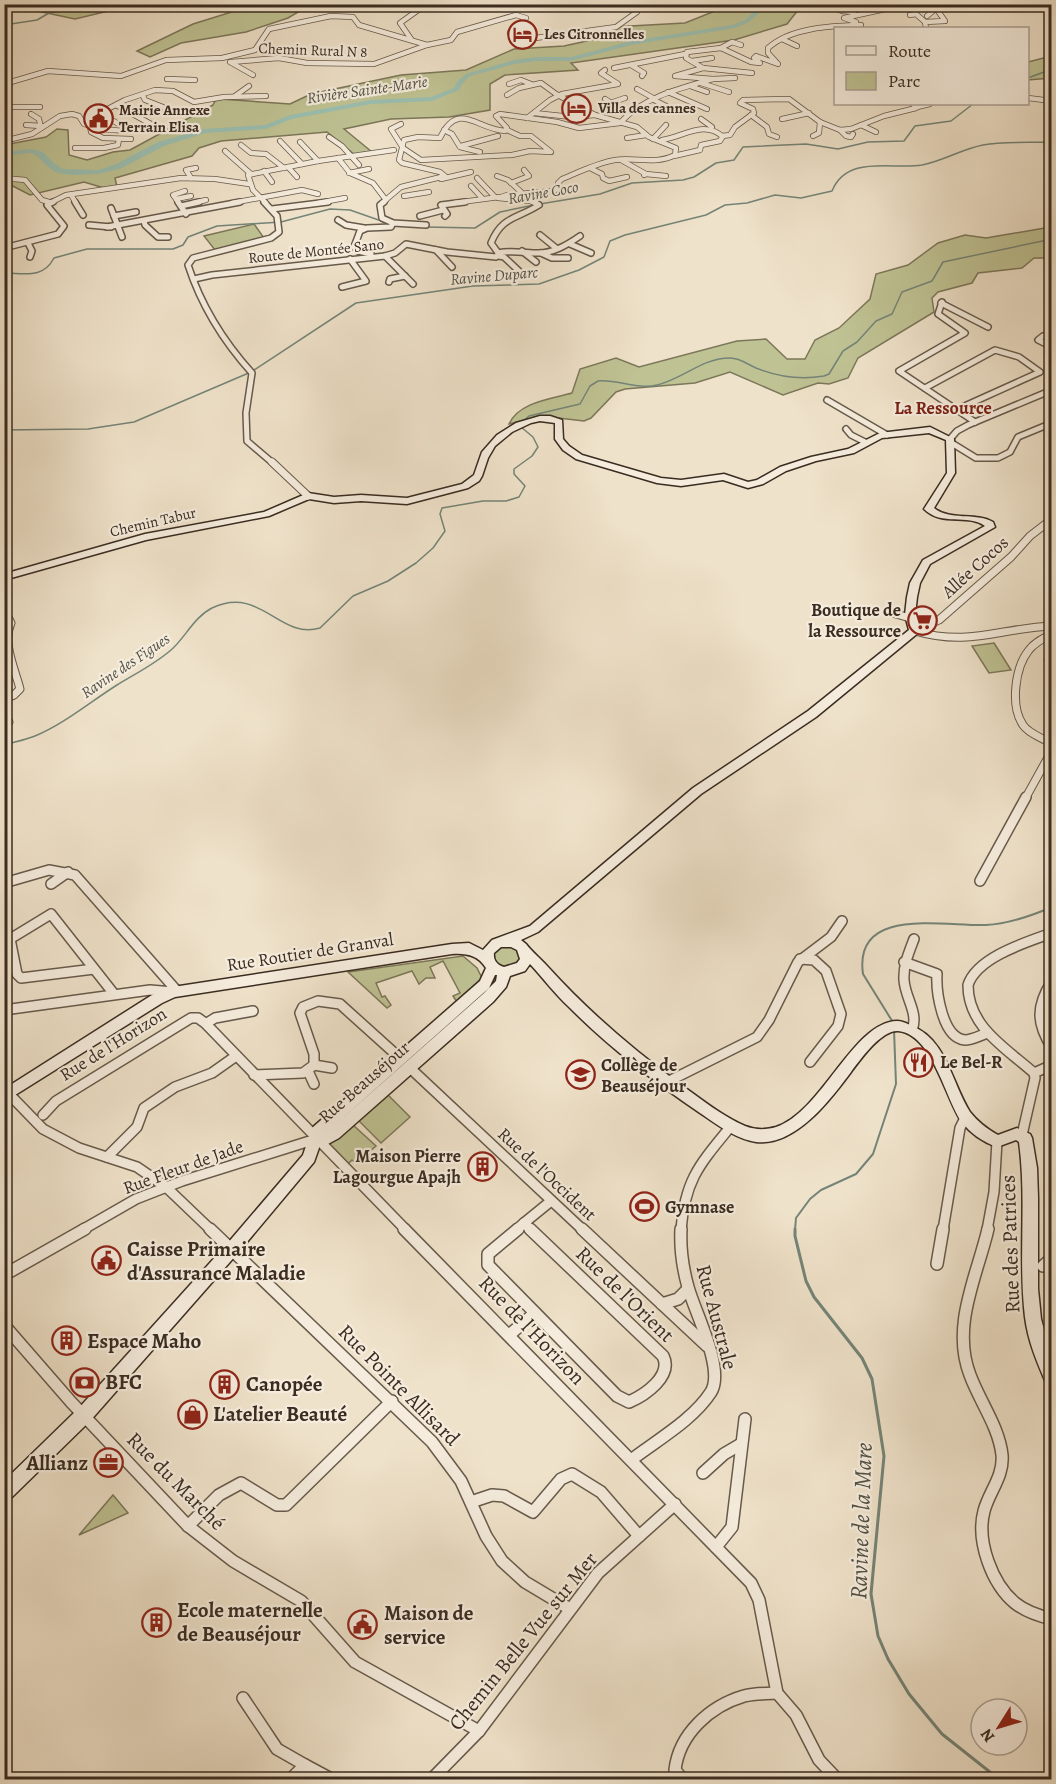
<svg xmlns="http://www.w3.org/2000/svg" width="1056" height="1784" font-family="Alegreya,serif">
	<style>
		.green { fill: #bfc293; stroke: #7c775a; stroke-width: 1.5 }
		.lines { fill: none; stroke-linecap: round; stroke-linejoin: round }
		.stream-far2 { stroke: #748477; stroke-width: 1.5 }
		.stream-far1 { stroke: #748477; stroke-width: 2 }
		.stream { stroke: #748477; stroke-width: 3 }
		.river { fill: #9bbfb0; fill-rule: evenodd }
		.street-far4-casing { stroke: #675a4b; stroke-width: 6 }
		.street-far3-casing { stroke: #675a4b; stroke-width: 8 }
		.street-far2-casing { stroke: #675a4b; stroke-width: 9 }
		.street-far1-casing { stroke: #675a4b; stroke-width: 12 }
		.street-casing { stroke: #675a4b; stroke-width: 14 }
		.secondary-casing { stroke: #3a2c21; stroke-width: 3 }
		.street-far4 { stroke: #f5ecdd; stroke-width: 4.5 }
		.street-far3 { stroke: #f5ecdd; stroke-width: 5 }
		.street-far2 { stroke: #f5ecdd; stroke-width: 7 }
		.street-far1 { stroke: #f5ecdd; stroke-width: 9 }
		.street { stroke: #f5ecdd; stroke-width: 11 }
		.secondary { fill: #f5ecdd; fill-rule: evenodd }
		.labels { text-anchor: middle; stroke-width: 4.5; stroke-linejoin: round; paint-order: stroke }
		.far-poi-label { font-size: 15px; font-weight: bold; fill: #3a2c21; stroke: #f5ecdd; text-anchor: start }
		.far-street-label { font-size: 15px; fill: #3a2c21; stroke: #f5ecdd }
		.far-water-label { font-size: 16px; font-style: italic; fill: #525145; stroke: #f5ecdd }
		.far-quarter-label { font-size: 18px; font-weight: bold; fill: #7a1f14; stroke: #f5ecdd }
		.street-label { font-size: 18px; fill: #3a2c21; stroke: #f5ecdd }
		.poi-label { font-size: 18px; font-weight: bold; fill: #3a2c21; stroke: #f5ecdd; text-anchor: start }
		.near-street-label { font-size: 21px; fill: #3a2c21; stroke: #f5ecdd }
		.near-poi-label { font-size: 21px; font-weight: bold; fill: #3a2c21; stroke: #f5ecdd; text-anchor: start }
		.near-water-label { font-size: 24px; font-style: italic; fill: #525145; stroke: #f5ecdd }
	</style>
	<rect width="100%" height="100%" fill="#efe2ca"/>
	<filter id="stains"><feTurbulence type="fractalNoise" baseFrequency=".00333" numOctaves="4"/><feColorMatrix values="0 0 0 0 .2 0 0 0 0 .09 0 0 0 0 .02 0 0 0 .5 -.17"/></filter>
	<radialGradient id="worn" r=".72"><stop offset=".6" stop-color="#630" stop-opacity="0"/><stop offset="1" stop-color="#630" stop-opacity=".3"/></radialGradient>
	<!-- green -->
	<g class="green">
		<path d="M51 4H134V5L75 19 37 11Z"/>
		<path d="M254 5H310L288 18 246 32 181 43 150 57 137 51 193 24Z"/>
		<path d="M730 5H802L787 24 734 40 571 63 578 70 505 75 490 84V110L449 117 391 119 344 129 372 152 355 155 327 132 221 141 199 148 192 156 115 178 117 187 104 188 84 182 30 195 5 182 4 145 46 137 57 129 68 130 69 155 87 160 113 152 130 150 213 105 215 101 220 99 290 104 311 94 401 75 466 70 514 49 564 46 596 39 612 27 685 23Z"/>
		<path d="M1051 56V78L1028 80V62Z"/>
		<path d="M254 224 264 238 215 250 204 236Z"/>
		<path d="M1051 227V258H1034L1022 268 978 273 972 283 938 292 932 298 934 312 858 358 848 378 829 384 818 383 783 395 730 372 695 383 625 389 616 392 591 418 584 421 541 416 509 424C519 402 551 399 572 393L580 369 616 358 639 367 737 341 766 339 787 359H805L815 340 839 328 870 299 876 274 908 265 938 243 965 235 986 238Z"/>
		<path d="M994 643 1011 670 989 673 972 646Z"/>
		<path d="M499 946H514L522 956 514 968 497 967 491 953Z"/>
		<path d="M463 956 477 968 482 978 457 1002 453 996 460 993 443 961 430 967 435 978H426L419 984 412 971 376 983 382 997 385 996 391 1005 387 1008 348 972Z"/>
		<path d="M388 1095 410 1117 381 1143 359 1121 358 1116Z"/>
		<path d="M352 1124 376 1146 356 1163 352 1160 348 1164 328 1143Z"/>
		<path d="M113 1495 128 1513 79 1535Z"/>
	</g>
	<g class="lines">
		<!-- stream-far2 -->
		<g class="stream-far2">
			<path d="M4 25 37 20 49 13 71 10 76 4"/>
			<path d="M1028 78 1052 69"/>
			<path d="M540 204 600 194 632 183 683 180 694 177 716 163 734 160 743 147 806 144 838 149 868 142 904 141 915 126 951 121 973 104"/>
			<path d="M426 227 475 228 500 212 534 205"/>
			<path d="M4 273C25 273 43 279 54 258L87 249H173L183 245 188 237 217 226 281 222 330 209 350 210 390 224"/>
			<path d="M522 422 529 416 580 404 590 386 598 381C617 379 638 390 657 385 683 379 702 358 730 358 740 358 747 364 756 368 778 377 801 380 824 376L829 374 843 351 857 342 876 321 892 314 902 292 932 281 943 262 1052 239"/>
			<path d="M4 430 88 429 134 422 251 372 356 303 473 286 539 284 579 270 604 257 610 241 625 235 706 215 725 205 747 203 775 195 801 198 832 191C847 154 892 170 922 165 943 161 962 149 983 145 1005 141 1030 143 1052 142"/>
			<path d="M1052 570 1049 576 1052 582"/>
			<path d="M1052 649 1044 659 1052 691"/>
			<path d="M4 745C14 742 25 740 35 736 64 724 90 702 117 685 135 674 155 664 171 650 185 638 194 617 212 608 261 585 279 640 320 628L353 596 388 581 416 563 433 548 445 531 440 514 442 508 483 501H506L519 497 525 486 514 474V469L532 456 538 447 533 437 521 427"/>
		</g>
		<!-- stream-far1 -->
		<g class="stream-far1">
			<path d="M894 1024 863 974C853 905 946 927 986 925 1009 924 1031 916 1052 907"/>
			<path d="M795 1230 796 1218 810 1199 821 1190 856 1174 873 1154 896 1084 894 1030"/>
		</g>
		<!-- stream -->
		<path class="stream" d="M795 1229V1236L806 1281 814 1297 862 1358 872 1379 884 1456 871 1594 878 1636 888 1659 909 1694 942 1734 1000 1780"/>
		<!-- river -->
		<path class="river" d="M762 4H769L749 22 735 28 631 45 571 61H537L515 64 470 76 462 84 459 90 432 101 371 104 292 119 266 129 205 133 164 146 122 168 99 174 72 175 58 173 49 168 37 156 31 153 4 156V152L31 149 43 152 55 164 63 169 98 170 116 164 158 142 204 129 265 125 290 115 371 100 431 97 454 88 457 82 466 74 514 60 537 57H571L631 41 732 25 745 20Z"/>
		<defs>
			<g id="street-far4">
				<path d="M442 4H452"/>
				<path d="M825 5 842 11 854 12"/>
				<path d="M974 5 979 4"/>
				<path d="M910 15 916 14 925 22"/>
				<path d="M927 16 933 11 928 7 931 6"/>
				<path d="M856 22 844 18 890 8 888 4"/>
				<path d="M926 28 925 22 945 21 933 4"/>
				<path d="M411 39 400 23 421 8V4"/>
				<path d="M782 39 797 46"/>
				<path d="M721 48 732 42 741 45"/>
				<path d="M692 61 712 58"/>
				<path d="M230 62 253 75"/>
				<path d="M231 62 279 58 307 63 374 64 427 45"/>
				<path d="M631 65 644 73 642 76"/>
				<path d="M614 68 685 54"/>
				<path d="M703 68 752 73"/>
				<path d="M167 79 195 80"/>
				<path d="M713 79 735 78"/>
				<path d="M701 83 729 92"/>
				<path d="M4 84 48 71 121 76 166 60 222 58 255 50 269 29 331 16 353 17 359 25 427 45 451 40 457 32 516 15 526 18 510 33 516 37 528 39 616 27 637 12"/>
				<path d="M509 84 521 80 531 84"/>
				<path d="M690 86 707 92"/>
				<path d="M637 89 655 99"/>
				<path d="M668 92 707 109"/>
				<path d="M507 95 519 88 541 83 556 94 595 115 637 127 649 137 676 148 675 155C656 165 635 157 615 160 597 163 579 172 562 179L558 183V189L553 191 507 195 498 198 530 201 536 203"/>
				<path d="M143 96 145 100 163 107 168 112"/>
				<path d="M235 96 249 86"/>
				<path d="M1028 98 1052 101"/>
				<path d="M605 99 628 114"/>
				<path d="M654 100 678 112"/>
				<path d="M610 103 625 98"/>
				<path d="M4 107H40"/>
				<path d="M917 107 930 104"/>
				<path d="M534 113 572 117 595 115"/>
				<path d="M31 114 39 119 41 128"/>
				<path d="M751 115 767 127 769 134 777 137"/>
				<path d="M527 118 550 100 562 94 618 84 601 73 605 70"/>
				<path d="M701 119 712 127"/>
				<path d="M782 119 809 113"/>
				<path d="M401 124 391 129 403 148 421 160 512 155 530 151 551 152 531 136H520L507 130"/>
				<path d="M26 125 41 126"/>
				<path d="M861 125 876 132"/>
				<path d="M90 126 91 132 103 138 131 139"/>
				<path d="M127 129 100 113 125 100 155 90 173 91 194 102 224 97 266 96"/>
				<path d="M4 130 7 140"/>
				<path d="M444 130 452 134 460 147 480 152"/>
				<path d="M840 130 846 136 851 137 853 134"/>
				<path d="M813 136 819 133 820 122"/>
				<path d="M329 137 342 146 359 165"/>
				<path d="M627 138 646 135"/>
				<path d="M653 139 666 125"/>
				<path d="M662 140C683 137 704 120 722 136L730 135 735 127 754 113 753 109 740 103 743 100 789 99 820 122 840 130 851 129 884 116 916 108 913 104"/>
				<path d="M4 141 32 134 60 116 72 114 79 116 84 124C105 131 131 134 151 124L116 105"/>
				<path d="M280 141 302 164"/>
				<path d="M300 142 318 161"/>
				<path d="M241 145 251 153 266 154 284 168"/>
				<path d="M461 146 498 136"/>
				<path d="M75 148H104L118 145 119 139"/>
				<path d="M225 151 251 174"/>
				<path d="M674 156 700 150 701 145 720 141 723 136"/>
				<path d="M338 158 350 173 373 183 386 200"/>
				<path d="M621 160 646 174 644 175"/>
				<path d="M288 167 297 177"/>
				<path d="M590 168 602 174 603 178 609 181 627 177"/>
				<path d="M264 171 272 182"/>
				<path d="M349 173 369 169"/>
				<path d="M646 174 666 176"/>
				<path d="M497 176 508 180 521 192"/>
				<path d="M4 178 25 180 42 200 49 202"/>
				<path d="M191 178 186 170 196 168"/>
				<path d="M477 178 494 196"/>
				<path d="M441 179 471 172"/>
				<path d="M511 183 529 176 524 170"/>
				<path d="M471 186 482 198"/>
				<path d="M71 195 76 203"/>
				<path d="M404 196 429 192"/>
				<path d="M176 199 191 196"/>
				<path d="M50 203 66 195 181 178 215 179 249 184"/>
				<path d="M179 203 173 195 185 191"/>
				<path d="M193 203 206 200"/>
				<path d="M232 203 302 190 318 194"/>
				<path d="M266 203 253 190 248 175 318 161 394 150"/>
				<path d="M318 203 345 198"/>
				<path d="M382 203 401 187 445 176 440 172 402 163 399 160 404 140 418 137 440 138C458 100 476 129 505 131L507 128 496 116 500 114 557 122 579 128 620 123C643 97 681 88 713 79L675 76 703 68 686 58 687 52 721 48 751 62 760 63 754 58 756 56 778 64 768 53V48C791 27 832 26 861 25"/>
				<path d="M454 203 499 197"/>
			</g>
			<g id="street-far3">
				<path d="M75 202 83 215"/>
				<path d="M178 202 186 214"/>
				<path d="M264 202 277 216 279 232 271 238 193 258 188 265C201 305 224 342 252 373L246 413 247 441 274 464"/>
				<path d="M384 202 380 205 382 218 393 223 426 225"/>
				<path d="M181 206 199 202"/>
				<path d="M111 208 122 237"/>
				<path d="M272 209 328 202"/>
				<path d="M114 216 136 212"/>
				<path d="M420 216 443 210"/>
				<path d="M445 216 447 214 441 205 465 202"/>
				<path d="M338 220 346 225 364 228"/>
				<path d="M144 221 145 225 158 237H168"/>
				<path d="M89 225 111 227"/>
				<path d="M107 227 240 202"/>
				<path d="M540 235 556 248"/>
				<path d="M28 243 32 251 30 257"/>
				<path d="M570 244 591 253"/>
				<path d="M4 248 58 234 64 226 47 205 53 202"/>
				<path d="M436 250 452 267"/>
				<path d="M522 251 536 262"/>
				<path d="M498 253C512 250 522 253 536 253 552 254 567 245 580 236"/>
				<path d="M541 253 552 258H568"/>
				<path d="M371 254 358 251 354 247 360 231 367 228 391 227 393 223"/>
				<path d="M385 256 413 284"/>
				<path d="M499 256 504 257 520 272"/>
				<path d="M194 279 212 275 385 256 395 253 406 244 447 252 496 257 499 254 491 243C502 216 517 219 539 205L534 202"/>
				<path d="M389 282 390 279 405 276"/>
				<path d="M342 287 366 281 350 259"/>
				<path d="M942 302 938 314 965 333 899 371 975 422"/>
				<path d="M941 303 988 327"/>
				<path d="M1052 335 1043 336 1038 340 1052 347"/>
				<path d="M925 388 995 350 1019 357 1040 372 958 409"/>
				<path d="M827 400 887 435"/>
				<path d="M846 429 851 435 865 442"/>
				<path d="M950 439 957 431 968 425 1052 390"/>
				<path d="M950 442 976 458H998L1010 452 1018 437 1052 423"/>
			</g>
			<g id="street-far2">
				<path d="M272 462 308 496"/>
				<path d="M1049 487 1052 489"/>
				<path d="M4 609 11 623C2 643 15 669 20 689L14 695 4 699"/>
				<path d="M889 612 910 618"/>
				<path d="M914 631 939 620 1011 557 1030 536 1052 519"/>
				<path d="M915 631C969 647 1000 628 1052 626"/>
				<path d="M4 711 9 722"/>
				<path d="M1025 799 1051 752 1050 743C1041 737 1029 734 1023 725 1010 706 1015 667 1029 650 1035 642 1044 638 1052 634"/>
			</g>
			<g id="street-far1">
				<path d="M980 881 1026 797"/>
				<path d="M4 883 49 870 75 875 177 991"/>
				<path d="M51 884 68 872"/>
				<path d="M4 931 10 939 17 974 21 978 94 969"/>
				<path d="M10 939 51 914 114 994"/>
				<path d="M800 959 814 960 826 971 841 1014 838 1026 810 1062"/>
				<path d="M904 962 937 974C936 991 942 1038 965 1040 972 1040 981 1035 988 1033"/>
				<path d="M1052 981C1036 1006 1036 1023 1052 1048"/>
				<path d="M4 1010 150 990 173 992"/>
				<path d="M207 1023 215 1018 253 1011"/>
				<path d="M912 1030C919 1013 905 998 904 980 903 966 909 952 914 939"/>
				<path d="M314 1065 332 1068"/>
				<path d="M409 1067 583 1230"/>
				<path d="M308 1071 314 1084"/>
				<path d="M1034 1073C1006 1048 968 1027 968 985 977 957 1027 942 1052 933"/>
				<path d="M254 1075 303 1073 314 1065V1054L300 1013 303 1007 318 1001 340 1004 401 1059"/>
				<path d="M667 1082 757 1037 769 1020 798 962 831 937 842 921"/>
				<path d="M8 1093 43 1129 79 1148 137 1167 166 1187 211 1230"/>
				<path d="M43 1115 56 1101 191 1018H198L205 1023 406 1230"/>
				<path d="M1022 1135 1035 1078 1034 1073 1052 1065"/>
				<path d="M107 1157 137 1127 144 1108 175 1087 212 1073 236 1056"/>
				<path d="M524 1223 531 1230"/>
				<path d="M524 1223 551 1201"/>
				<path d="M82 1230 136 1199 182 1181 316 1139"/>
				<path d="M516 1230 524 1223"/>
				<path d="M681 1230C685 1179 700 1164 731 1126"/>
				<path d="M943 1230 960 1128 965 1118"/>
				<path d="M987 1230 994 1192 997 1141"/>
			</g>
			<g id="street">
				<path d="M210 1229 432 1442 461 1481 486 1536 502 1561 525 1582 570 1609"/>
				<path d="M404 1229 751 1583 759 1600 777 1693 796 1715 819 1760 838 1780"/>
				<path d="M518 1229 488 1254V1265L617 1396 629 1402C645 1395 673 1376 663 1356L530 1229"/>
				<path d="M582 1229 707 1346"/>
				<path d="M988 1229C977 1276 951 1326 970 1375 980 1402 999 1427 1002 1455 1004 1476 989 1492 984 1511 976 1541 992 1584 1015 1603 1026 1612 1039 1616 1052 1619"/>
				<path d="M937 1264 943 1229"/>
				<path d="M1043 1266 1052 1258"/>
				<path d="M4 1275 85 1229"/>
				<path d="M662 1304 678 1299 687 1290"/>
				<path d="M4 1325 71 1402 188 1526 233 1561 301 1601 355 1662 479 1731"/>
				<path d="M509 1335 535 1313"/>
				<path d="M631 1460C657 1440 693 1420 711 1392 725 1369 695 1313 688 1287 683 1269 680 1248 681 1229"/>
				<path d="M703 1473 724 1454 741 1444"/>
				<path d="M471 1502 492 1495 504 1496 533 1512 561 1479 572 1474 601 1492 639 1536"/>
				<path d="M188 1526 219 1495 241 1483 277 1505H286L392 1401"/>
				<path d="M716 1547 732 1527 745 1419"/>
				<path d="M243 1698 277 1749 305 1765"/>
				<path d="M290 1780 305 1765 333 1780"/>
				<path d="M431 1780 479 1731 598 1573 675 1504"/>
				<path d="M683 1780 675 1770C679 1734 710 1706 744 1696 755 1693 766 1694 777 1693"/>
			</g>
			<path id="secondary" d="M540 416H550L562 420 563 439 569 446 582 455 661 478 681 480 724 474 748 482 757 480 780 467 811 457 848 449 880 433 930 427 954 439 955 473 934 508C950 521 975 512 993 522L995 527 930 564 920 583 917 597 915 615 919 631 918 633 816 717 701 794 538 932 521 940 526 944C532 952 541 959 548 967 588 1011 632 1049 680 1084 701 1099 722 1116 745 1126 755 1130 766 1130 776 1127 822 1112 853 1022 897 1021 901 1021 906 1023 910 1025 947 1039 951 1082 970 1112 978 1122 987 1129 998 1135L1017 1128 1030 1134 1032 1138 1037 1168 1038 1198V1289L1041 1319 1052 1358V1385L1046 1383C1037 1362 1028 1341 1025 1317 1018 1259 1027 1200 1019 1142L1016 1140 997 1147C983 1142 970 1133 961 1121 945 1097 932 1034 898 1031 881 1030 860 1060 851 1072 831 1099 795 1147 756 1142 736 1139 716 1124 700 1113 654 1082 609 1047 569 1007 555 994 543 978 530 964L525 971 510 976 506 987 493 1002 339 1138 328 1144 320 1145 314 1162 237 1254 90 1421 10 1499 4 1501V1481L78 1409 227 1244 303 1155 312 1128 480 981 486 968C478 955 466 953 452 954L175 997 162 1003 4 1102V1089L152 995 173 987 452 944 469 943 483 950 492 940 530 926 693 788 808 711 909 630 905 615 907 597 910 583 923 560 985 526C967 513 942 527 924 509L947 473 946 440 929 433 882 438 854 453 816 461 786 471 763 484 748 488 723 480 681 486 657 483 576 459 563 450 555 439V423L540 421 531 423 512 432 495 446 488 458 482 476 479 481 468 488 407 504 361 501 334 503 309 499 269 516 146 540 4 580V574L145 534 264 512 308 493 334 497 361 495 407 498 462 484 474 475 482 452 497 435 516 423ZM501 947H511L517 950 520 959 517 963 504 967C497 965 493 960 494 953ZM495 975H497L496 981 483 994 336 1124 489 988Z"/>
		</defs>
		<!-- street-far4 casing -->
		<use href="#street-far4" class="street-far4-casing"/>
		<!-- street-far3 casing -->
		<use href="#street-far3" class="street-far3-casing"/>
		<!-- street-far2 casing -->
		<use href="#street-far2" class="street-far2-casing"/>
		<!-- street-far1 casing -->
		<use href="#street-far1" class="street-far1-casing"/>
		<!-- street casing -->
		<use href="#street" class="street-casing"/>
		<!-- secondary casing -->
		<use href="#secondary" class="secondary-casing"/>
		<!-- street-far4 -->
		<use href="#street-far4" class="street-far4"/>
		<!-- street-far3 -->
		<use href="#street-far3" class="street-far3"/>
		<!-- street-far2 -->
		<use href="#street-far2" class="street-far2"/>
		<!-- street-far1 -->
		<use href="#street-far1" class="street-far1"/>
		<!-- street -->
		<use href="#street" class="street"/>
		<!-- secondary -->
		<use href="#secondary" class="secondary"/>
	</g>
	<!-- icons -->
	<defs>
		<symbol id="hotel-ring" viewBox="-11 -11 22 22"><circle r="9.5" fill="#f5ecdd" stroke="#8f2418" stroke-width="1.5"/><path d="M-6-4.5h1.5V1H6V5H4.5V3h-9V5H-6ZM-4 0a1.8 1.8 0 1 1 3.6 0ZM.5 0V-2.5h3Q6-2.5 6 0Z" fill="#8f2418"/></symbol>
		<symbol id="civic-ring" viewBox="-11 -11 22 22"><circle r="9.5" fill="#f5ecdd" stroke="#8f2418" stroke-width="1.5"/><path d="M-.6-6.5H3V-4.5H.6V-3L4-1V1h2V6H-6V1h2V-1L-.6-3ZM-1.2 2.5V6h2.4V2.5Z" fill="#8f2418"/></symbol>
		<symbol id="supermarket-ring" viewBox="-11 -11 22 22"><circle r="9.5" fill="#f5ecdd" stroke="#8f2418" stroke-width="1.5"/><path d="M-6-5.5h2.5l.6 2H6L4.5 2H-2.5L-4.4-4H-6ZM-1.5 3.2a1.3 1.3 0 1 0 .1 0ZM3 3.2a1.3 1.3 0 1 0 .1 0Z" fill="#8f2418"/></symbol>
		<symbol id="restaurant-ring" viewBox="-11 -11 22 22"><circle r="9.5" fill="#f5ecdd" stroke="#8f2418" stroke-width="1.5"/><path d="M-5-6h1v4h1v-4h1v4h1v-4h1v5L-1.5 .5V6h-2V.5L-5-1ZM5-6V6H3V1.5H1.5Q1.5-4 5-6Z" fill="#8f2418"/></symbol>
		<symbol id="school-ring" viewBox="-11 -11 22 22"><circle r="9.5" fill="#f5ecdd" stroke="#8f2418" stroke-width="1.5"/><path d="M0-5L7-2L0 1L-7-2ZM-4 1L0 2.5L4 1V4Q0 6-4 4Z" fill="#8f2418"/></symbol>
		<symbol id="building-ring" viewBox="-11 -11 22 22"><circle r="9.5" fill="#f5ecdd" stroke="#8f2418" stroke-width="1.5"/><path d="M-4-6H4V6H1V3H-1V6H-4ZM-2.5-4.3h1.7v1.8h-1.7ZM.8-4.3h1.7v1.8H.8ZM-2.5-1h1.7V.8h-1.7ZM.8-1h1.7V.8H.8Z" fill="#8f2418"/></symbol>
		<symbol id="stadium-ring" viewBox="-11 -11 22 22"><circle r="9.5" fill="#f5ecdd" stroke="#8f2418" stroke-width="1.5"/><path d="M0-5a6.5 5 0 1 0 0 10a6.5 5 0 1 0 0-10ZM-3.5-1.8h7v3.6h-7Z" fill="#8f2418"/></symbol>
		<symbol id="bank-ring" viewBox="-11 -11 22 22"><circle r="9.5" fill="#f5ecdd" stroke="#8f2418" stroke-width="1.5"/><path d="M-6-4H6V4H-6ZM0-2.3a2.3 2.3 0 1 0 0 4.6a2.3 2.3 0 1 0 0-4.6Z" fill="#8f2418"/></symbol>
		<symbol id="shop-ring" viewBox="-11 -11 22 22"><circle r="9.5" fill="#f5ecdd" stroke="#8f2418" stroke-width="1.5"/><path d="M-5-2.5h2.3a2.7 3.5 0 0 1 5.4 0H5L5.5 6h-11ZM-1.5-2.5h3a1.5 2.3 0 0 0-3 0Z" fill="#8f2418"/></symbol>
		<symbol id="office-ring" viewBox="-11 -11 22 22"><circle r="9.5" fill="#f5ecdd" stroke="#8f2418" stroke-width="1.5"/><path d="M-6-3h4V-5.5h4V-3h4V5H-6ZM-1-4.5V-3h2v-1.5ZM-6 0V1H6V0Z" fill="#8f2418"/></symbol>
	</defs>
	<g fill-rule="evenodd">
		<use href="#hotel-ring" x="506" y="18" width="33" height="33"/>
		<use href="#hotel-ring" x="560" y="92" width="33" height="33"/>
		<use href="#civic-ring" x="82" y="102" width="33" height="33"/>
		<use href="#supermarket-ring" x="906" y="604" width="33" height="33"/>
		<use href="#restaurant-ring" x="902" y="1046" width="33" height="33"/>
		<use href="#school-ring" x="564" y="1058" width="33" height="33"/>
		<use href="#building-ring" x="466" y="1150" width="33" height="33"/>
		<use href="#stadium-ring" x="628" y="1190" width="33" height="33"/>
		<use href="#civic-ring" x="90" y="1244" width="33" height="33"/>
		<use href="#building-ring" x="50" y="1324" width="33" height="33"/>
		<use href="#bank-ring" x="68" y="1366" width="33" height="33"/>
		<use href="#building-ring" x="208" y="1368" width="33" height="33"/>
		<use href="#shop-ring" x="176" y="1398" width="33" height="33"/>
		<use href="#office-ring" x="92" y="1446" width="33" height="33"/>
		<use href="#building-ring" x="140" y="1606" width="33" height="33"/>
		<use href="#civic-ring" x="346" y="1608" width="33" height="33"/>
	</g>
	<g class="labels">
		<!-- far-poi labels -->
		<g class="far-poi-label">
			<text x="544" y="39">Les Citronnelles</text>
			<text x="598" y="113">Villa des cannes</text>
			<text x="119" y="115">Mairie Annexe<tspan x="119" dy="17">Terrain Elisa</tspan></text>
		</g>
		<!-- far-street labels -->
		<g class="far-street-label">
			<text transform="translate(313 50) rotate(2)" y="5">Chemin Rural N 8</text>
			<text transform="translate(316 251) rotate(-6)" y="5">Route de Montée Sano</text>
			<text transform="translate(153 522) rotate(-13)" y="5">Chemin Tabur</text>
		</g>
		<!-- far-water labels -->
		<g class="far-water-label">
			<text transform="translate(367 89) rotate(-8)" y="6">Rivière Sainte-Marie</text>
			<text transform="translate(543 192) rotate(-10)" y="6">Ravine Coco</text>
			<text transform="translate(494 275) rotate(-5)" y="6">Ravine Duparc</text>
			<text transform="translate(125 665) rotate(-34)" y="6">Ravine des Figues</text>
		</g>
		<!-- far-quarter labels -->
		<g class="far-quarter-label">
			<text x="943" y="414">La Ressource</text>
		</g>
		<!-- street labels -->
		<g class="street-label">
			<text transform="translate(975 567) rotate(-42)" y="6">Allée Cocos</text>
			<text transform="translate(310 952) rotate(-9)" y="6">Rue Routier de Granval</text>
			<text transform="translate(113 1044) rotate(-32)" y="6">Rue de l'Horizon</text>
			<text transform="translate(364 1082) rotate(-41)" y="6">Rue Beauséjour</text>
			<text transform="translate(183 1167) rotate(-20)" y="6">Rue Fleur de Jade</text>
			<text transform="translate(547 1174) rotate(43)" y="6">Rue de l'Occident</text>
		</g>
		<!-- poi labels -->
		<g class="poi-label">
			<text x="901" y="616" text-anchor="end">Boutique de<tspan x="901" dy="21">la Ressource</tspan></text>
			<text x="940" y="1068">Le Bel-R</text>
			<text x="601" y="1071">Collège de<tspan x="601" dy="21">Beauséjour</tspan></text>
			<text x="461" y="1162" text-anchor="end">Maison Pierre<tspan x="461" dy="21">Lagourgue Apajh</tspan></text>
			<text x="665" y="1213">Gymnase</text>
		</g>
		<!-- near-street labels -->
		<g class="near-street-label">
			<text transform="translate(1010 1244) rotate(-92)" y="7">Rue des Patrices</text>
			<text transform="translate(625 1294) rotate(44)" y="7">Rue de l'Orient</text>
			<text transform="translate(717 1317) rotate(75)" y="7">Rue Australe</text>
			<text transform="translate(532 1330) rotate(46)" y="7">Rue de l'Horizon</text>
			<text transform="translate(399 1385) rotate(45)" y="7">Rue Pointe Allisard</text>
			<text transform="translate(176 1481) rotate(45)" y="7">Rue du Marché</text>
			<text transform="translate(523 1641) rotate(-51)" y="7">Chemin Belle Vue sur Mer</text>
		</g>
		<!-- near-poi labels -->
		<g class="near-poi-label">
			<text x="127" y="1256">Caisse Primaire<tspan x="127" dy="24">d'Assurance Maladie</tspan></text>
			<text x="87" y="1348">Espace Maho</text>
			<text x="105" y="1389">BFC</text>
			<text x="246" y="1391">Canopée</text>
			<text x="213" y="1421">L'atelier Beauté</text>
			<text x="88" y="1470" text-anchor="end">Allianz</text>
			<text x="177" y="1617">Ecole maternelle<tspan x="177" dy="24">de Beauséjour</tspan></text>
			<text x="384" y="1620">Maison de<tspan x="384" dy="24">service</tspan></text>
		</g>
		<!-- near-water labels -->
		<g class="near-water-label">
			<text transform="translate(861 1521) rotate(-88)" y="8">Ravine de la Mare</text>
		</g>
	</g>
	<!-- margin -->
	<rect width="1056" height="1784" fill="none" stroke="#efe2ca" stroke-width="24"/>
	<rect x="6" y="6" width="1044" height="1772" fill="none" stroke="#3a2c21" stroke-width="3"/>
	<rect x="12" y="12" width="1032" height="1760" fill="none" stroke="#3a2c21" stroke-width="1.5"/>
	<!-- legend -->
	<rect x="834" y="27" width="195" height="78" fill="#f5ecdd" stroke="#aa9f92" stroke-width="1.5"/>
	<rect x="846" y="46" width="30" height="9" fill="#f5ecdd" stroke="#aa9f92" stroke-width="1.5"/>
	<text x="888" y="57" font-size="18" fill="#3a2c21">Route</text>
	<rect x="846" y="72" width="30" height="18" fill="#bfc293" stroke="#aa9f92" stroke-width="1.5"/>
	<text x="888" y="87" font-size="18" fill="#3a2c21">Parc</text>
	<!-- north arrow -->
	<g transform="translate(999 1727) rotate(233)"><circle r="28" fill="#f5ecdd" stroke="#aa9f92" stroke-width="1.5"/>
	<path d="M0-4.5L10 22L0 15L-10 22Z" fill="#8f2418"/>
	<text y="-9" font-size="16" font-weight="bold" text-anchor="middle" fill="#3a2c21">N</text>
	</g>
	<rect width="100%" height="100%" filter="url(#stains)"/>
	<rect width="100%" height="100%" fill="url(#worn)"/>
</svg>
